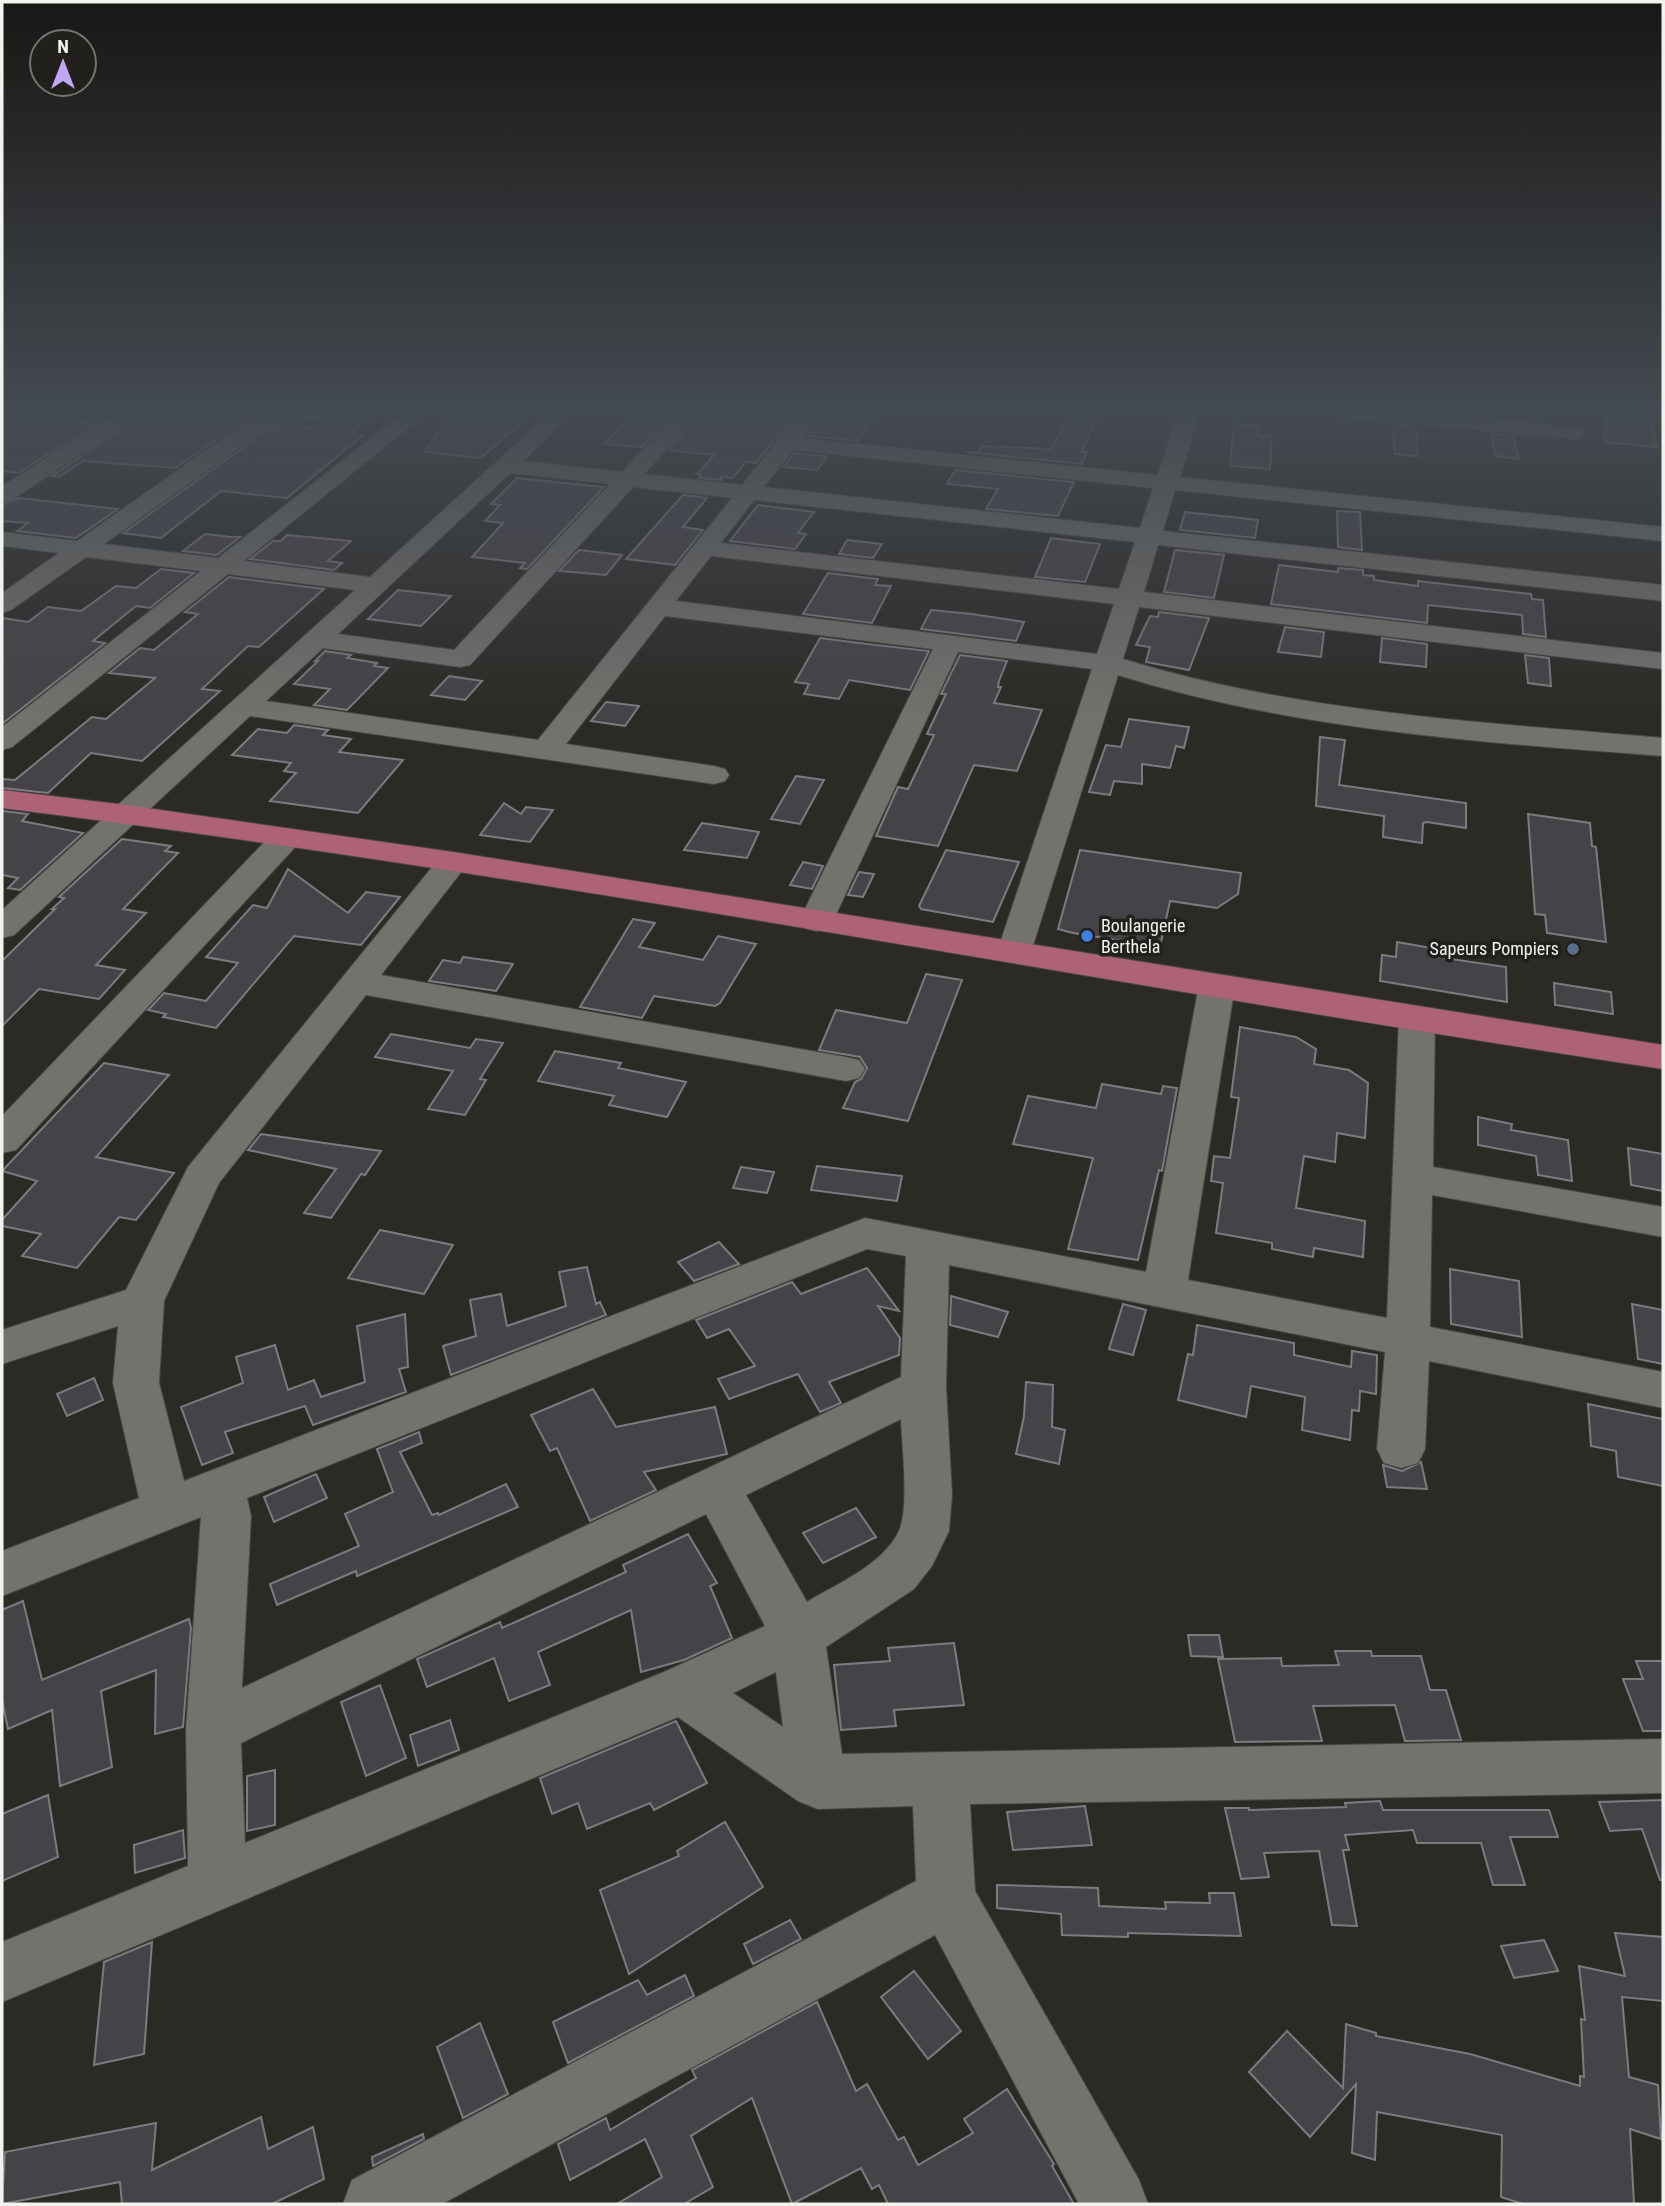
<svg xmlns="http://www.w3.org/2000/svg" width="1665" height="2206" font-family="'Roboto Condensed',sans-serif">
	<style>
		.building { fill: #454347; stroke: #7d7b80; stroke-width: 2 }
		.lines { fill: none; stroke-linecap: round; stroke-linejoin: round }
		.minor-casing { stroke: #494844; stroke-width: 2 }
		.major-casing { stroke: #494844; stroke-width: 2 }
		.minor { fill: #73726d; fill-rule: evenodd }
		.major { fill: #ae6278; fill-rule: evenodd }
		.shop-dot { fill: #3f7fe0; stroke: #21201c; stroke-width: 2.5 }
		.service-dot { fill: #5c6f8a; stroke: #21201c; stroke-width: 2.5 }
		.labels { text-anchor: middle; stroke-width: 7; stroke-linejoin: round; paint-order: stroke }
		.poi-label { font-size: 18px; fill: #f2f2ee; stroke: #21201c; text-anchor: start }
	</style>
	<rect width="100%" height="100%" fill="#2b2a25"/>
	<!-- building -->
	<g class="building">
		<path d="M18 410H68L52 420 96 424 18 473 2 471V421L11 419Z"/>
		<path d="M454 410H480L478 414 528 417 481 458 425 452Z"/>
		<path d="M636 410H676L642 447 604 444Z"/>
		<path d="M704 410H755L750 416 790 421 756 463 746 462 733 478 721 477 722 480 699 478 701 475 697 474 714 455 669 450Z"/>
		<path d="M826 410H861L858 413 875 415 857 441 807 436Z"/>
		<path d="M1073 410H1100L1082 452H1087L1082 464 966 452 978 453 983 446 1051 449Z"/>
		<path d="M1607 411 1649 416 1657 447 1604 442Z"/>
		<path d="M158 414 245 419 176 468 83 461 59 477 52 476 136 420 147 421Z"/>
		<path d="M335 416 369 419 352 432 362 436 287 498 221 491 161 538 123 533 265 432 293 426 314 428Z"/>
		<path d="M1234 424 1259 426 1257 435 1272 436 1270 469 1230 466Z"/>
		<path d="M1392 424 1414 426 1418 436 1417 456 1395 454Z"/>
		<path d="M1491 434 1513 436 1519 459 1496 456Z"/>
		<path d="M794 453 827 456 817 470 783 467Z"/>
		<path d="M955 470 1074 482 1058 516 986 509 998 489 947 484Z"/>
		<path d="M517 478 604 487 527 569 520 568 525 563 472 557 503 523 485 521 500 505 491 504Z"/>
		<path d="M683 495 707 498 683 527 703 530 675 565 626 559Z"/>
		<path d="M19 498 118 509 76 538 17 531 28 523 2 521V505Z"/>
		<path d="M758 505 814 512 798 533 806 534 795 549 730 541Z"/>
		<path d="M1337 511 1360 512 1362 550 1338 547Z"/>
		<path d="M1185 512 1258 520 1255 538 1180 530Z"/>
		<path d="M205 534 231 537H240L217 555 183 551Z"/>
		<path d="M287 535 351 541 328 561 342 563 334 570 250 559 273 541H281Z"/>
		<path d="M1051 538 1100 544 1085 582 1035 577Z"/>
		<path d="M847 540 882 544 873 558 839 554Z"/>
		<path d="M579 550 622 555 606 575 559 571Z"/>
		<path d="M1175 550 1224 555 1214 598 1164 592Z"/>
		<path d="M1279 565 1338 572V568L1363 570V575L1374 576V580L1418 586V581L1531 594 1532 599 1543 600 1546 637 1523 634 1522 615 1428 605 1427 623 1271 604Z"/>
		<path d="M161 569 194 573 150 608 136 606 93 641 105 643 2 724V618L28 622 48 607 81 611 116 586 136 588Z"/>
		<path d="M828 573 878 579 875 585 891 586 872 623 803 614Z"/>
		<path d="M229 577 324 589 259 647 248 646 202 689 220 691 142 761 91 753 48 793 2 788V779L15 780 92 717 106 719 155 678 109 673 140 648 154 650 198 614 185 612Z"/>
		<path d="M398 590 451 596 421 626 368 619Z"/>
		<path d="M931 610 972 614 1024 622 1016 641 921 629Z"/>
		<path d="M1159 612 1209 618 1189 670 1146 662 1150 647 1136 645 1150 616 1158 617Z"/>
		<path d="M1285 627 1324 632 1321 657 1278 652Z"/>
		<path d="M820 638 867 644 929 651 910 690 849 680 839 699 804 694 809 684 795 682Z"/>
		<path d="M1382 638 1427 644 1426 667 1380 662Z"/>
		<path d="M325 651 351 655 347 658 377 663 374 666 388 668 347 710 314 705 330 689 294 684 318 661H315Z"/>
		<path d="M960 655 1007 661 999 681 998 687H1001L994 703 1042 710 1017 771 974 765 938 846 876 836 898 787 908 789 934 735 927 734 946 694H941Z"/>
		<path d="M1525 655 1549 658 1551 686 1528 683Z"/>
		<path d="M449 676 482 681 465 700 431 695Z"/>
		<path d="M606 702 639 706 625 726 591 721Z"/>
		<path d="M1129 719 1189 727 1184 748 1176 746 1170 768 1142 764V784L1114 781 1110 795 1089 792 1106 745 1121 747Z"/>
		<path d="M294 725 328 730 323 735 351 739 339 752 403 760 358 813 270 801 296 773 284 771 291 763 232 755 258 729 287 733Z"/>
		<path d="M1320 737 1345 740 1339 785 1466 803V828L1427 822 1423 823 1422 843 1383 837 1384 816 1316 806Z"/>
		<path d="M796 776 824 780 800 824 771 819Z"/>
		<path d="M504 803 521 814 526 807 553 810 530 842 480 835Z"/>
		<path d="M2 811 28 814 22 821 83 833 20 890 8 888 18 878 2 875Z"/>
		<path d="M1528 814 1590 823 1592 846 1596 847 1606 942 1547 933 1545 915 1535 914Z"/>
		<path d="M702 823 759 832 747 858 684 850Z"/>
		<path d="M122 839 171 846 165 851 178 853 123 909 146 913 96 965 125 970 99 999 39 989 2 1026V961L55 909H52L64 898 59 897Z"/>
		<path d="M946 850 1019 862 993 922 921 909 919 906Z"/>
		<path d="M1080 850 1241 873 1238 894 1217 908 1170 901 1160 947 1073 933 1058 929Z"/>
		<path d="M803 862 823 866 812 889 790 885Z"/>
		<path d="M288 869 348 913 366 892 400 897 361 945 294 936 216 1028 163 1017 166 1014 148 1010 164 993 206 1001 238 963 206 957 253 905 267 908Z"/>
		<path d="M859 872 874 874 863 897 848 895Z"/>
		<path d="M633 919 655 923 639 947 703 960 718 936 756 944 720 1003 715 1006 654 996 642 1018 580 1007Z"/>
		<path d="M1397 942 1437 949V957L1506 967 1507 1002 1380 981 1382 955 1396 957Z"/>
		<path d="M463 957 513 964 496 991 429 981 443 960 460 963Z"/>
		<path d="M926 974 962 980 908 1121 843 1108 855 1082 861 1079 867 1068 860 1057 819 1050 836 1010 907 1023Z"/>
		<path d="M1554 983 1611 992 1613 1014 1555 1005Z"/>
		<path d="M1240 1027 1296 1037 1316 1049 1314 1064 1349 1070 1368 1083 1365 1138 1337 1133 1335 1162 1304 1156 1296 1208 1365 1221 1363 1257 1314 1248 1313 1257 1272 1249V1243L1216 1233 1223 1183 1211 1181 1214 1156 1230 1158 1239 1098 1231 1097Z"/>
		<path d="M391 1034 470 1048 476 1039 503 1043 480 1079 486 1080 465 1115 428 1109 453 1071 375 1057Z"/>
		<path d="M555 1051 621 1063 618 1068 686 1082 667 1117 609 1105 614 1096 538 1081Z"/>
		<path d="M104 1063 169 1075 96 1157 174 1173 136 1220 119 1217 77 1268 22 1256 41 1234 2 1226V1220L37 1181 2 1171Z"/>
		<path d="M1102 1084 1161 1094 1163 1086 1177 1088 1162 1171 1159 1170 1138 1260 1068 1249 1093 1158 1013 1144 1028 1096 1096 1108Z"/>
		<path d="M1478 1117 1512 1124 1511 1130 1568 1140 1572 1181 1538 1175 1536 1156 1478 1145Z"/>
		<path d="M261 1134 381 1151 365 1175 361 1174 331 1218 304 1213 336 1169 248 1150Z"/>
		<path d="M1628 1148 1663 1154V1191L1631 1185Z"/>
		<path d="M817 1166 902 1176 897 1201 811 1190Z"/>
		<path d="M741 1167 774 1172 767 1193 733 1188Z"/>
		<path d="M380 1230 453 1245 424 1294 348 1278Z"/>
		<path d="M719 1242 739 1264 694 1281 678 1262Z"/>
		<path d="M587 1267 596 1304 600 1302 606 1315 451 1375 443 1346 476 1336 470 1300 501 1294 507 1326 566 1306 559 1272Z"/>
		<path d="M867 1268 899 1311 878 1306 900 1338 899 1355 829 1382 841 1403 820 1412 798 1374 729 1399 718 1379 755 1366 729 1329 707 1338 696 1320 792 1282 801 1294Z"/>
		<path d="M1450 1269 1519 1281 1522 1337 1451 1324Z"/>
		<path d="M951 1296 1008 1312 998 1337 950 1325Z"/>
		<path d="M1123 1304 1146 1310 1133 1355 1109 1349Z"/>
		<path d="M1632 1304 1663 1310V1364L1638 1359Z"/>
		<path d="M405 1314 408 1367 399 1369 406 1392 313 1425 305 1406 225 1432 233 1453 202 1465 181 1407 243 1383 236 1357 275 1345 288 1390 314 1380 321 1397 365 1382 357 1326Z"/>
		<path d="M1197 1325 1294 1343V1355L1351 1367 1352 1351 1377 1355 1376 1394 1360 1391 1359 1411 1352 1410 1350 1440 1302 1430 1305 1397 1251 1386 1246 1417 1178 1400 1188 1354 1193 1355Z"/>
		<path d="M94 1378 103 1400 67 1416 57 1394Z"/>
		<path d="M1026 1382 1053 1385 1052 1427 1065 1430 1059 1464 1016 1454 1024 1416Z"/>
		<path d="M593 1389 616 1427 715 1407 727 1454 644 1472 656 1490 590 1521 557 1448 550 1451 531 1415Z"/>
		<path d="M1588 1404 1663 1419V1486L1618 1477 1616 1451 1591 1446Z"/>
		<path d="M419 1432 422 1443 400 1452 432 1515 438 1513 439 1515 506 1484 518 1507 357 1576 356 1571 277 1605 270 1584 359 1546 345 1514 393 1492 377 1449Z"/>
		<path d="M1421 1462 1427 1489 1387 1487 1383 1465 1402 1471Z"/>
		<path d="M316 1474 327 1498 274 1522 264 1497Z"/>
		<path d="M856 1508 876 1537 823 1563 803 1533Z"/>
		<path d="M688 1534 717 1583 710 1586 732 1638 684 1660 641 1672 631 1610 538 1652 550 1685 509 1701 494 1658 427 1687 417 1659 500 1622 502 1628 626 1572 623 1565Z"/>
		<path d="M23 1601 42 1680 189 1619 191 1628 183 1727 155 1734 156 1670 101 1691 112 1767 60 1786 52 1710 8 1729 2 1700V1610Z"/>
		<path d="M1188 1635H1219L1223 1657 1191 1656Z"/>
		<path d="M954 1643 964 1705 894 1710 896 1726 841 1730 834 1665 890 1661 888 1648Z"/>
		<path d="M1335 1651H1371L1372 1656H1421L1430 1690H1446L1461 1740 1405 1741 1395 1705 1313 1706 1322 1741 1235 1742 1218 1659 1281 1658 1282 1666 1339 1665Z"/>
		<path d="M1636 1661H1663V1731H1643L1623 1679H1643Z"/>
		<path d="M380 1685 406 1758 366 1776 341 1702Z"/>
		<path d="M450 1720 459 1750 418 1766 410 1735Z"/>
		<path d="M676 1721 707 1783 654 1810 650 1803 587 1829 578 1803 552 1814 540 1778Z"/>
		<path d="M275 1770V1825L247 1831V1776Z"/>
		<path d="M48 1795 58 1857 2 1881V1814Z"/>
		<path d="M1663 1800V1880H1660L1642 1829 1610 1831 1599 1802Z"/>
		<path d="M1380 1801 1383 1810H1549L1558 1837H1510L1525 1885H1493L1481 1843H1417L1413 1830 1345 1835 1349 1850H1343L1357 1926 1332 1925 1319 1851 1264 1853 1269 1877 1241 1879 1225 1808H1249V1810L1346 1807 1345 1803Z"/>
		<path d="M1085 1806 1092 1845 1013 1850 1007 1812Z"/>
		<path d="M725 1822 763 1887 629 1974 600 1890 679 1856 677 1851Z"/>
		<path d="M183 1830 185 1858 135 1873 134 1845Z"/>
		<path d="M997 1885 1098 1888 1099 1906 1166 1909 1165 1902 1210 1903 1209 1893H1234L1241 1936 1128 1933V1937L1062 1935 1061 1914 997 1908Z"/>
		<path d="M790 1920 801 1939 753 1964 744 1944Z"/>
		<path d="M1615 1933 1663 1937V2001L1622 1997 1629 2077 1658 2085 1661 2139 1630 2129 1634 2204H1523L1501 2197 1502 2135 1377 2112 1375 2160 1352 2153 1356 2084 1310 2137 1249 2072 1287 2031 1343 2088 1346 2024 1376 2033V2036L1470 2054 1580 2086V2076L1584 2077 1581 2019 1585 2020 1579 1966 1625 1976Z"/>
		<path d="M1544 1940 1558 1971 1514 1978 1501 1946Z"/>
		<path d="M152 1942 144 2054 94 2065 104 1962Z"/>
		<path d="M914 1971 961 2031 928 2059 881 1997Z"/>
		<path d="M685 1975 694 1996 568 2063 553 2022 638 1980 647 1995Z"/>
		<path d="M817 2002 856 2091 867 2084 898 2140 904 2137 918 2165 973 2133 964 2119 1007 2089 1054 2164 1052 2166 1074 2204H888L879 2185 872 2189 861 2168 792 2204 752 2098 691 2136 713 2187 684 2204H617L662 2177 645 2139 570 2180 558 2144 606 2118 610 2130 696 2078 692 2070Z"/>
		<path d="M480 2023 508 2094 463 2118 437 2047Z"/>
		<path d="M261 2117 268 2149 313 2127 324 2179 272 2204H122L120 2182 2 2204 5 2152 156 2123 152 2170Z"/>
		<path d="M423 2134 424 2139 373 2166 372 2157Z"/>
	</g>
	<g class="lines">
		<defs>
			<g id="minor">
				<path d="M2 410H16L9 417 2 419Z"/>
				<path d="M128 410 136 416 133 420 10 501 2 503V486L119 412Z"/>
				<path d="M296 410H336L333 414 264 430 104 544 218 558 407 410H430L244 561 370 577 553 410H576L523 461 622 472 680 410H702L644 474 742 485 802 410H823L802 438 1158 475 1179 410H1200L1180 477 1663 527V541L1175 490 1163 531 1663 585V601L1158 545 1144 592 1663 653V669L1139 607 1123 659C1299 713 1481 722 1663 738V756C1480 742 1294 730 1118 675L1031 952 1026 959 1014 962 1002 959 997 952 1092 669 958 652 833 921 828 928 816 931 804 928 799 921 933 649 665 616 566 744 714 766 725 769 729 775 725 781 714 784 250 716 14 935 2 938V910L355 590 228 574 12 747 2 750V727L201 571 86 557 11 610 2 613V593L59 553 2 546V532L77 541 249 420ZM793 450 1153 488 1140 528 764 487ZM510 473 610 484 454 650 338 634ZM633 487 732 498 538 740 266 701 323 648 460 667 470 665ZM754 500 1135 542 1119 589 721 543ZM711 556 1114 604 1097 654 676 601Z"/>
				<path d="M1324 410H1403L1573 427 1581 428 1584 433 1581 438 1573 439 1334 416 1327 414Z"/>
				<path d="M286 828 297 831 302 838 297 845 16 1150 2 1153V1116L275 831Z"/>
				<path d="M453 852 464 855 469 862 381 975 846 1057 859 1060 865 1069 859 1078 846 1081 366 995 219 1183 164 1301 159 1383 184 1481 865 1218 1146 1272 1199 985 1204 977 1217 974 1230 977 1235 985 1188 1280 1387 1318 1399 1017 1404 1009 1417 1006 1430 1009 1435 1017 1433 1167 1663 1207V1237L1432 1195 1430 1327 1663 1372V1408L1429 1361 1425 1449 1418 1463 1401 1468 1384 1463 1377 1449 1385 1352 949 1265 946 1387 952 1494 949 1531 932 1566 914 1589 826 1647 842 1754 1663 1739V1793L970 1804 975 1891 1139 2180 1148 2204H1079L935 1935 442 2204H343L352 2180 916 1881 913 1806 818 1809 798 1801 678 1717 2 2002V1942L188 1866 186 1729 201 1517 2 1596V1551L139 1498 113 1383 118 1326 2 1364V1330L126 1290 188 1167 442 855ZM867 1249 906 1256 901 1377 242 1688 251 1516 247 1498ZM901 1419C902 1446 910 1511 898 1533 881 1566 836 1584 807 1602L746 1495ZM706 1514 765 1626 664 1672 245 1843 241 1743ZM776 1672 783 1727 733 1693Z"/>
			</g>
			<path id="major" d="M2 790 126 805 453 852 1663 1045V1069C1109 986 558 876 2 808Z"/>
		</defs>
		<!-- minor casing -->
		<use href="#minor" class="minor-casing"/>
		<!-- major casing -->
		<use href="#major" class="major-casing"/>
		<!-- minor -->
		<use href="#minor" class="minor"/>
		<!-- major -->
		<use href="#major" class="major"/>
	</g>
	<!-- sky -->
	<linearGradient id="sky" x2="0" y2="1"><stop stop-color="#181714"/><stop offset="0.57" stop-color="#444a51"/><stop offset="1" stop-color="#444a51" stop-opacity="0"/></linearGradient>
	<rect width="1665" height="719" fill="url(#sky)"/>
	<!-- markers -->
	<circle class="shop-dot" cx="1087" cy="936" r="7"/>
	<circle class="service-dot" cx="1573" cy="949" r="7"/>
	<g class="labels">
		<!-- poi labels -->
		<g class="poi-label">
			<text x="1101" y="932">Boulangerie<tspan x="1101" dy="21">Berthela</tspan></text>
			<text x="1559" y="955" text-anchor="end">Sapeurs Pompiers</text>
		</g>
	</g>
	<!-- border -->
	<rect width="1665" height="2206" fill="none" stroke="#f2f2ee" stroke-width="7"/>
	<!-- north arrow -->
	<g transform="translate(63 63)"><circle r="33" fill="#21201c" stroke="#757470" stroke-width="2"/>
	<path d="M0-5L12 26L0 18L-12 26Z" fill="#c3a7f2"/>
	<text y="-10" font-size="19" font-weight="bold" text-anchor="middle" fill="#f2f2ee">N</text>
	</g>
</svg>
